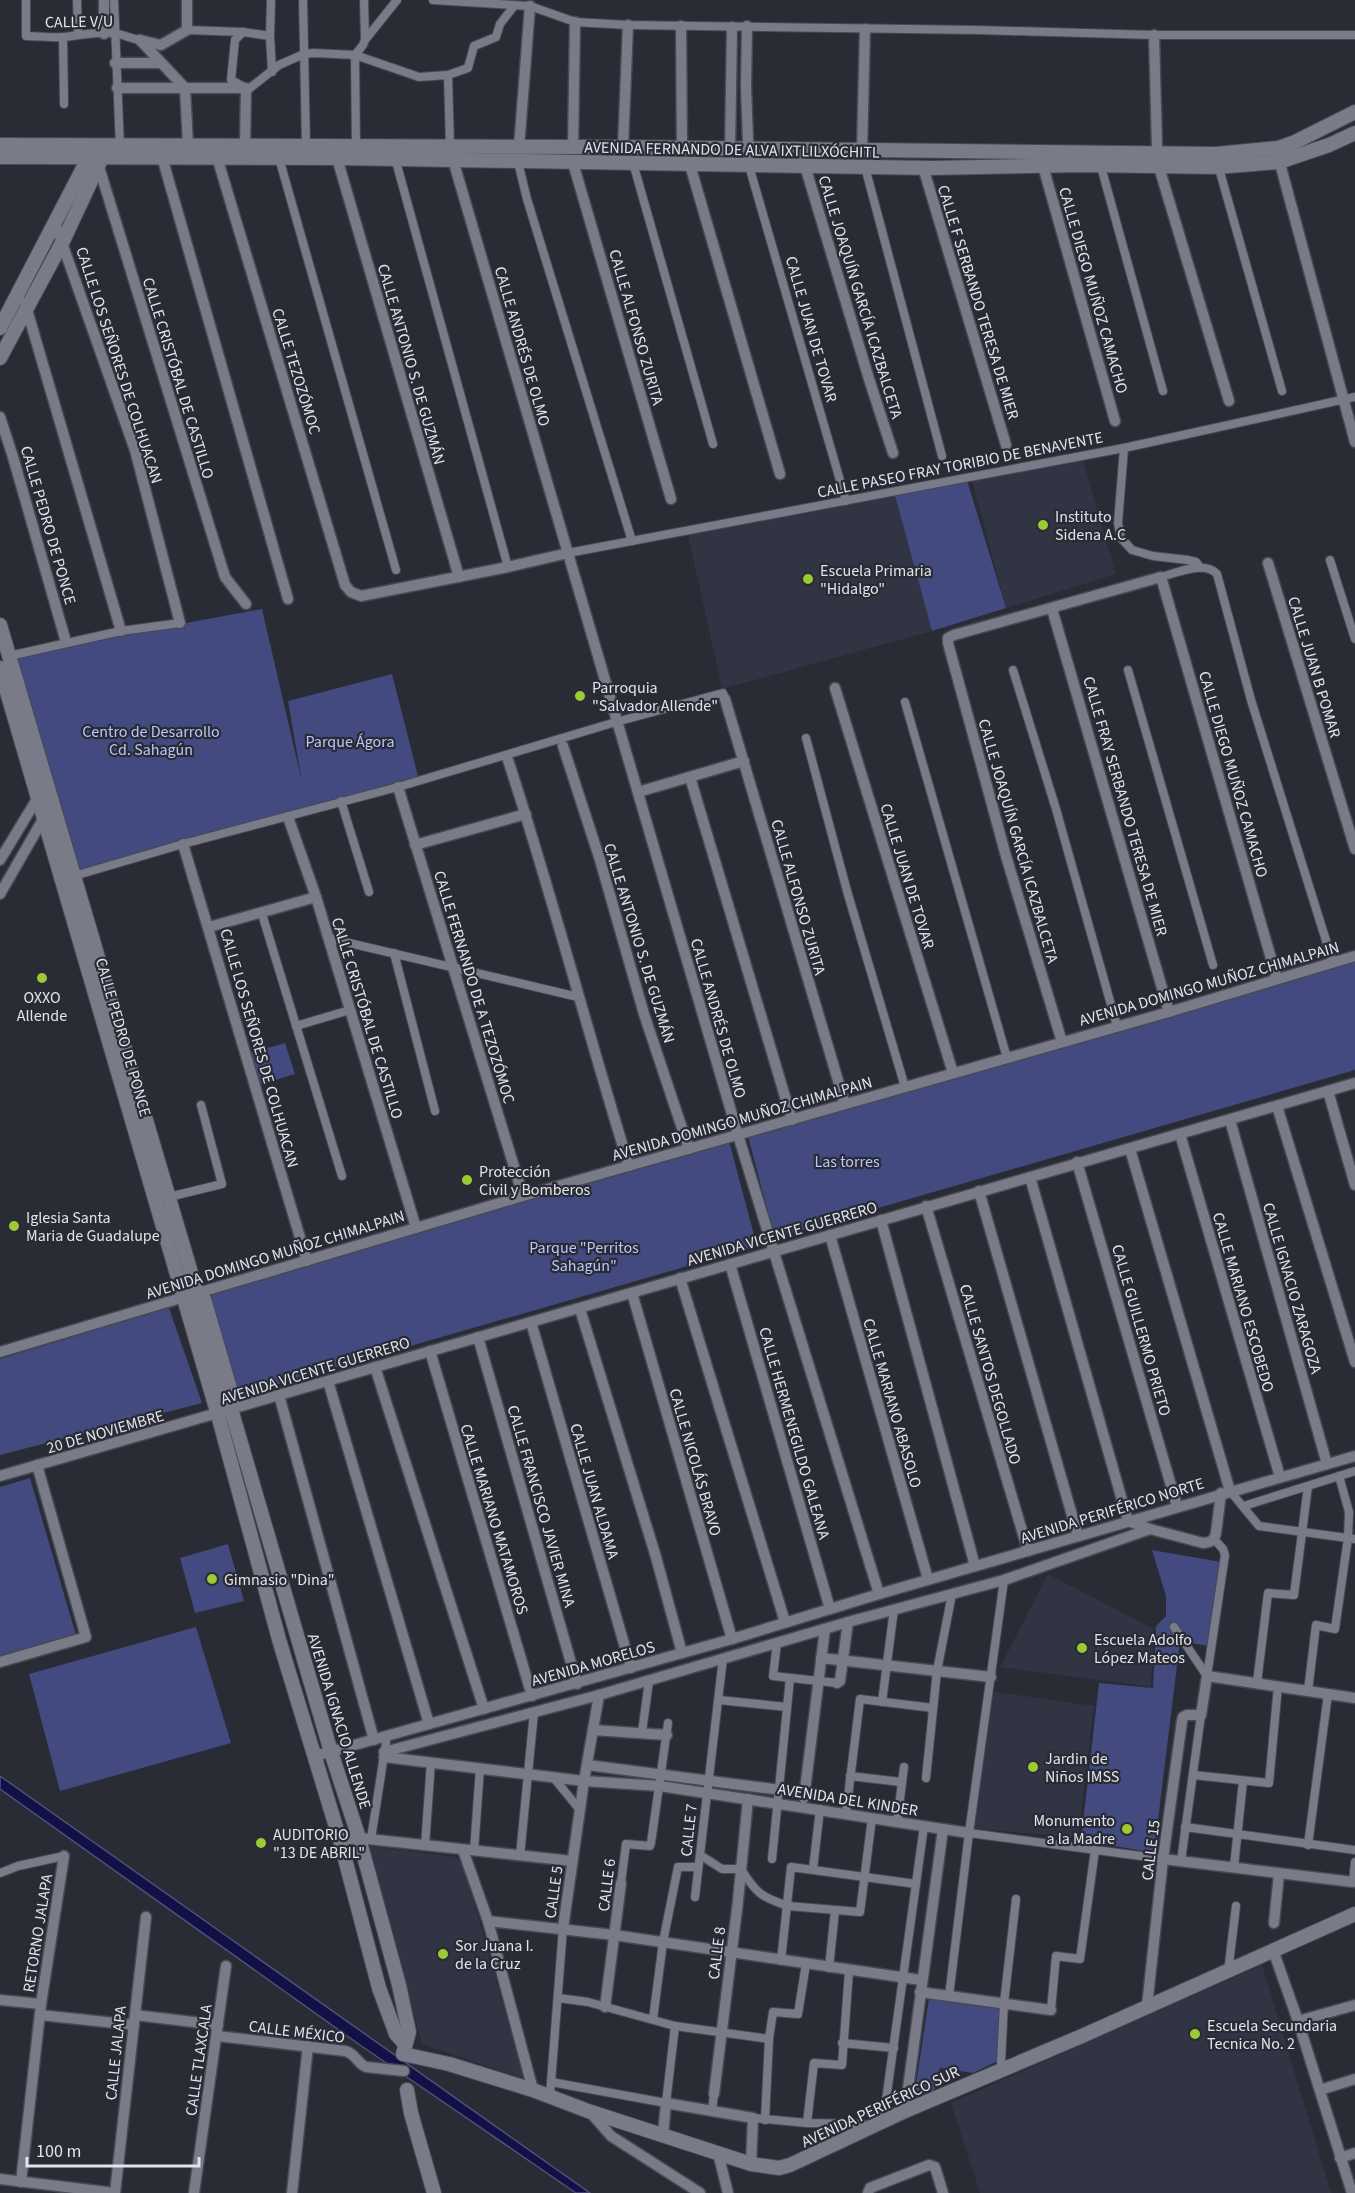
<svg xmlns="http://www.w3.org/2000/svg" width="1355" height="2193" font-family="'Source Sans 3',sans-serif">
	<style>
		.built { fill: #313443 }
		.green { fill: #424a7f }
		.water { fill: #121147; stroke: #505078; stroke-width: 1.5 }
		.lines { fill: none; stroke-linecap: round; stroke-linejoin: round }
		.pedestrian-casing { stroke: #474953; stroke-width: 10 }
		.minor-casing { stroke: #474953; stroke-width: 13 }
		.tertiary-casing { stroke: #474953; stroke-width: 16 }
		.pedestrian { stroke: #797c88; stroke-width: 8 }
		.minor { stroke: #797c88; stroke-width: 10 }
		.tertiary { stroke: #797c88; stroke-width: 14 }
		.poi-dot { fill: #9cca32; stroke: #292b35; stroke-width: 2 }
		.labels { text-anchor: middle; stroke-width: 4.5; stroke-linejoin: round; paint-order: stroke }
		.street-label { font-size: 16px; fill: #e2e4eb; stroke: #292b35 }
		.poi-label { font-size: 16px; fill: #e2e4eb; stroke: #292b35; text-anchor: start }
		.park-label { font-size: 16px; fill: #bbc6fc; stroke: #292b35 }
	</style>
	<rect width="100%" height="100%" fill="#292b35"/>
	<!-- built -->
	<g class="built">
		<path d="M1082 457 1116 574 1006 608 971 477Z"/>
		<path d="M894 492 932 631 722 689 686 526Z"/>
		<path d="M1048 1574 1154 1629 1151 1687 1000 1667Z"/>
		<path d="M989 1691 1094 1706 1078 1838 970 1828Z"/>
		<path d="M369 1846 456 1857 463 1864 524 2079 422 2044Z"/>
		<path d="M1262 1965 1331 2193H980L951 2103Z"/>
	</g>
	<!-- green -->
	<g class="green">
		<path d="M966 477 1006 608 932 631 894 492Z"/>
		<path d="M262 609 302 782 288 701 392 674 418 776 310 809 73 874 9 656Z"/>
		<path d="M1355 961V1070L775 1238 747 1133Z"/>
		<path d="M285 1043 295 1074 256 1086 247 1054Z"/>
		<path d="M729 1141 757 1246 234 1397 205 1293Z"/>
		<path d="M169 1308 202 1403 0 1455V1359Z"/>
		<path d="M30 1478 76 1635 0 1656V1487Z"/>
		<path d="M228 1544 244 1601 195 1613 180 1558Z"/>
		<path d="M1152 1550 1221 1562 1208 1646 1180 1641 1154 1853 1081 1840 1099 1683 1153 1688 1156 1626 1166 1616V1596Z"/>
		<path d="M196 1627 231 1743 60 1791 29 1674Z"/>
		<path d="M929 1998 1000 2007 998 2061 973 2073 940 2068 934 2090 914 2098Z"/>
	</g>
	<!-- water -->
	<path class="water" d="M0 1776 590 2193H576L360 2045 0 1789Z"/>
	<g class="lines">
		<defs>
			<g id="pedestrian">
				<path d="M26 0V36C38 36 52 38 64 37 82 35 105 30 122 35 129 37 133 39 140 40"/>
				<path d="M77 0 78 34"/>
				<path d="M114 0 120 148"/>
				<path d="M271 0 270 36 272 72"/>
				<path d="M303 0 306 145"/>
				<path d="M433 0 530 6 575 22 628 25 978 30 1154 35H1355"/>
				<path d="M187 30 243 32 270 36"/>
				<path d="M243 32 235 40 231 80 246 88H250L279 65 304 54 314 53 355 55 419 77 448 75 468 68 474 46 496 37 500 24 514 6"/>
				<path d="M63 37 64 104"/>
				<path d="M365 40 397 0"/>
				<path d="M448 75 450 147"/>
				<path d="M356 146 355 55 363 45 365 40 364 0"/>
				<path d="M279 158 396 570"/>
				<path d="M395 158 508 567"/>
				<path d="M518 162 527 199 632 541"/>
				<path d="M633 163 713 444"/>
				<path d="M1100 163 1163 391"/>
				<path d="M1218 165 1282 391"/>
				<path d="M749 166 846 501"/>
				<path d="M865 167 942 456"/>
				<path d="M1124 448 1118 523 1121 538 1132 550 1153 556 1188 560 1196 562 1200 567"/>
				<path d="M568 553 1124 448 1355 397"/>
				<path d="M1330 560 1355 639"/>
				<path d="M1161 577C1176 573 1205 560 1217 574L1251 700 1333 963"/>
				<path d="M9 656 121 631 180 623"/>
				<path d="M1013 670 1056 809 1117 1026"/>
				<path d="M1128 670 1213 965"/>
				<path d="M905 702 1007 1058"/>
				<path d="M806 738 847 891 905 1087"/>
				<path d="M341 801 369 892"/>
				<path d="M74 876 183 844 398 787 616 722 723 693 725 699"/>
				<path d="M262 914 342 1176"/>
				<path d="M328 938 578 997"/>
				<path d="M394 953 435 1111"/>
				<path d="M296 1026 350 1010"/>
				<path d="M169 1197 222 1184 201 1105"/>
				<path d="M1230 1491 1259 1526 1355 1539"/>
				<path d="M1244 1506 1355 1471"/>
				<path d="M1174 1627 1207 1676"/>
				<path d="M777 1643 773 1676 837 1683"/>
				<path d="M1207 1676 1225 1555 1223 1549 1214 1539"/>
				<path d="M1257 1683 1268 1593 1294 1595 1308 1486"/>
				<path d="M1308 1691 1316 1625 1335 1629 1348 1538 1349 1512 1339 1476"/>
				<path d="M719 1700 787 1707"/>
				<path d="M882 1702 894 1609"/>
				<path d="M642 1732 649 1681"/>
				<path d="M1193 1775 1269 1783 1278 1686"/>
				<path d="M850 1776 901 1782"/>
				<path d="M553 1777 580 1810"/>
				<path d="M926 1778 937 1671 952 1594"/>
				<path d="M846 1813 860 1699 933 1708"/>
				<path d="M897 1822 904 1767"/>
				<path d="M1185 1827 1355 1850"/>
				<path d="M969 1833 1163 1859"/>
				<path d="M371 1839 387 1736"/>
				<path d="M1308 1845 1328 1694"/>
				<path d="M425 1846 431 1762"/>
				<path d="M474 1851 480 1768"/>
				<path d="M700 1855 722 1869H741C756 1893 761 1897 788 1906L860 1912 872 1818"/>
				<path d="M520 1856 534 1712"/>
				<path d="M772 1859 790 1678"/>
				<path d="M1181 1861 1201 1715"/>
				<path d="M1234 1867 1243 1781"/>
				<path d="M813 1869 820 1809"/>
				<path d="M0 1873 18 1866 64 1856"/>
				<path d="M1353 1882 1355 1862"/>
				<path d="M621 1883 626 1844 650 1846 651 1843 668 1723"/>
				<path d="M695 1897 723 1658"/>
				<path d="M781 1961 791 1867 916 1884"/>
				<path d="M1229 1964 1236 1906"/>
				<path d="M829 1968 835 1910"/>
				<path d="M949 1996 969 1833 1004 1580"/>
				<path d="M558 1998 588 2002 675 2026 769 2039"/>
				<path d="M1051 2010 1056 1956 1080 1959 1095 1850"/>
				<path d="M653 2019 663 1942 678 1867H698"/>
				<path d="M842 2043 894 2048"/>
				<path d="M1001 2062 1004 2003 1016 1899"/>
				<path d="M551 2082 666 2103 675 2026"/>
				<path d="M550 2095 563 1928"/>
				<path d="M712 2111 714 2094"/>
				<path d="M753 2118 807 2123 863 2124 867 2128"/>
				<path d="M765 2120 769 2039 773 2012 798 2014 806 1964"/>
				<path d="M883 2122 924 1826"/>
				<path d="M807 2123 814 2063 842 2065 849 1971"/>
			</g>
			<g id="minor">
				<path d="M104 0V34"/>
				<path d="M681 26 682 149"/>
				<path d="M747 26 746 87 749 166"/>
				<path d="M1154 35 1157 146 1159 167 1229 401"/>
				<path d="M140 40 185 88 188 145"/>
				<path d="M140 40 161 45 187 30V0"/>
				<path d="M115 63H159"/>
				<path d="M117 88H246L245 145"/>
				<path d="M519 147 530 6"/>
				<path d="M623 147 628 25"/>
				<path d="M573 148 575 22"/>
				<path d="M730 150 732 27"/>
				<path d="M804 150 805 166 869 379 893 453"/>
				<path d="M862 150 865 29"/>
				<path d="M451 153 738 1135 879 1594"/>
				<path d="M1278 156 1355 442"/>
				<path d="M162 157 288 599"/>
				<path d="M217 157 345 585 351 592 361 596 508 567 568 553"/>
				<path d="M337 158 459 577"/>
				<path d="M573 163 671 499"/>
				<path d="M690 165 780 474"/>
				<path d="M94 166 99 167 225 577 246 604"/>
				<path d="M1043 166 1115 421"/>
				<path d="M923 167 1006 445"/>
				<path d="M55 223 135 450 180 623"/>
				<path d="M25 303 121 631"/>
				<path d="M0 417 13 457 66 642"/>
				<path d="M1268 563 1355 849"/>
				<path d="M1052 609 1169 1012"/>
				<path d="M835 688 953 1073"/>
				<path d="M725 699 845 1104"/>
				<path d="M563 746 600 860 644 1014 689 1149"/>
				<path d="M508 760C552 894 587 1031 629 1166"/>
				<path d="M690 777 792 1120"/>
				<path d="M398 787 523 1196"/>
				<path d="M638 792 744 761"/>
				<path d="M288 817 316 897 416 1228"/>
				<path d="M183 844 307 1261"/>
				<path d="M415 845 526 814"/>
				<path d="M0 860 40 794"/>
				<path d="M0 894 46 814"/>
				<path d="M209 927 316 897"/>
				<path d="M1062 1042 1006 856 948 643V638L954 635 1161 577 1277 979"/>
				<path d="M1328 1091 1355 1185"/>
				<path d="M1277 1106 1355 1362"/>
				<path d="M1230 1120 1327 1464"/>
				<path d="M1180 1134 1280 1477"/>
				<path d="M1130 1149 1230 1491"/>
				<path d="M1077 1162 1177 1506"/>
				<path d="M1030 1177 1128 1521 1150 1529 1203 1543C1211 1542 1214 1541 1216 1533L1221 1493"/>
				<path d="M979 1191 1078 1536"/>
				<path d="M926 1206 1028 1551"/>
				<path d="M881 1220 975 1566"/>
				<path d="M830 1235 928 1579"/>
				<path d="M730 1264 830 1609"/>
				<path d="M680 1278 785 1622"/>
				<path d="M632 1293 732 1639"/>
				<path d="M580 1309 656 1557 682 1653"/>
				<path d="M531 1322 631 1668"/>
				<path d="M478 1337 577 1684"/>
				<path d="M430 1351 532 1696"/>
				<path d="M0 1352 523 1196 1169 1012 1355 956"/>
				<path d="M375 1367 484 1709"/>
				<path d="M328 1381 429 1724"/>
				<path d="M279 1395 374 1740"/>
				<path d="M0 1476 1355 1083"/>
				<path d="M821 1658 991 1677"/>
				<path d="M0 1662 86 1637 37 1465"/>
				<path d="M837 1683 840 1681 848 1622"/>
				<path d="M593 1730 667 1735"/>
				<path d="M384 1752 599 1695 848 1622 1004 1580 1150 1529"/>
				<path d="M315 1756 732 1639 879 1594 1355 1456"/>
				<path d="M384 1757 584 1781 660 1786 969 1833"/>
				<path d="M587 1765 804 1793"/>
				<path d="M804 1798 825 1629"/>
				<path d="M340 1840 359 1838 572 1861"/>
				<path d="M463 1850 488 1921 533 2090"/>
				<path d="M1163 1859 1353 1882"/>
				<path d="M488 1921 614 1935 921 1980"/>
				<path d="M1274 1923 1279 1873"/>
				<path d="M563 1928 584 1781 599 1695"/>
				<path d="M1273 1950 1298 2021 1352 2193"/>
				<path d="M920 1992 1051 2010"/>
				<path d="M0 2000 41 2004"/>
				<path d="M1147 2006 1163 1859 1182 1721 1183 1717 1187 1715H1201L1207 1676 1355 1698"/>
				<path d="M605 2007 621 1883"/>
				<path d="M40 2015 134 2025"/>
				<path d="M135 2015 218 2025"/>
				<path d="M1298 2021 1355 2005"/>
				<path d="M217 2036 345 2051C355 2053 357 2063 366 2067L404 2071"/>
				<path d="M1320 2090 1355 2079"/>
				<path d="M714 2094 738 1901 748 1799"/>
				<path d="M589 2111 611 2136 700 2193"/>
				<path d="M905 2111 943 1829"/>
				<path d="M663 2135 666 2103 753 2118 751 2164"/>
				<path d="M718 2153 728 2193"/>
				<path d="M1340 2158 1355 2153"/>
				<path d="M0 2179 115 2193"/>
				<path d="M21 2182 41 2004 64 1856"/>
				<path d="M115 2193 146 1917"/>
				<path d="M194 2193 226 1966"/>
				<path d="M292 2193 308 2046"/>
				<path d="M868 2193 870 2188 929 2165 935 2167 943 2193"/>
			</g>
			<g id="tertiary">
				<path d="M0 145 623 147 1216 154 1278 148 1295 142 1355 112"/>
				<path d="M0 157 337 158 932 168 1084 165 1218 167 1279 162 1329 145 1355 133"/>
				<path d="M0 328 92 151"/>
				<path d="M0 358 63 241 105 151"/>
				<path d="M0 625 197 1293 195 1302 222 1397 226 1403"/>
				<path d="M0 668 218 1415 280 1643 340 1840 379 1988 396 2034 405 2044"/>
				<path d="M197 1293 204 1299 231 1392V1409L331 1752 359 1838 399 1985 409 2032 403 2054 449 2064 533 2090 588 2111 751 2164 779 2168 790 2165 905 2111 1082 2036 1355 1914"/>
				<path d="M407 2090 411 2113 434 2193"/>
			</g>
		</defs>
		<!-- pedestrian casing -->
		<use href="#pedestrian" class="pedestrian-casing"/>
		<!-- minor casing -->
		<use href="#minor" class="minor-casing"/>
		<!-- tertiary casing -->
		<use href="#tertiary" class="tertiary-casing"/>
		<!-- pedestrian -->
		<use href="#pedestrian" class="pedestrian"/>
		<!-- minor -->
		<use href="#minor" class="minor"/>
		<!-- tertiary -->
		<use href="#tertiary" class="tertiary"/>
	</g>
	<!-- markers -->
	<g class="poi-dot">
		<circle cx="1043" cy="525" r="6"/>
		<circle cx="808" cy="579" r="6"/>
		<circle cx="580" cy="696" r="6"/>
		<circle cx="42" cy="978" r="6"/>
		<circle cx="467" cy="1180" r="6"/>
		<circle cx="14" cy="1226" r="6"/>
		<circle cx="212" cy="1579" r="6"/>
		<circle cx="1082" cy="1648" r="6"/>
		<circle cx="1033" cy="1767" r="6"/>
		<circle cx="1127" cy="1829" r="6"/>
		<circle cx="261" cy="1843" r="6"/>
		<circle cx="443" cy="1954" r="6"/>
		<circle cx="1195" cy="2034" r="6"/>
	</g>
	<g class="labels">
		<!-- street labels -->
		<g class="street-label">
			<text transform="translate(79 21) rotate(-1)" y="6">CALLE V/U</text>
			<text transform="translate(732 149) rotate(1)" y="6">AVENIDA FERNANDO DE ALVA IXTLILXÓCHITL</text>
			<text transform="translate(1094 290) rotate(74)" y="6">CALLE DIEGO MUÑOZ CAMACHO</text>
			<text transform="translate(861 297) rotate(73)" y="6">CALLE JOAQUÍN GARCÍA ICAZBALCETA</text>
			<text transform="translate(979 302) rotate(73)" y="6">CALLE F SERBANDO TERESA DE MIER</text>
			<text transform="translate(637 327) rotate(74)" y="6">CALLE ALFONSO ZURITA</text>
			<text transform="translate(812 329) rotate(74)" y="6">CALLE JUAN DE TOVAR</text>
			<text transform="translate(523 346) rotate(74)" y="6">CALLE ANDRÉS DE OLMO</text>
			<text transform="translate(412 364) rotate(74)" y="6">CALLE ANTONIO S. DE GUZMÁN</text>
			<text transform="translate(120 365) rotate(72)" y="6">CALLE LOS SEÑORES DE COLHUACAN</text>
			<text transform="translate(297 371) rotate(73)" y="6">CALLE TEZOZÓMOC</text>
			<text transform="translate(179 378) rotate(73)" y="6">CALLE CRISTÓBAL DE CASTILLO</text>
			<text transform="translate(960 464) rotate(-11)" y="6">CALLE PASEO FRAY TORIBIO DE BENAVENTE</text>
			<text transform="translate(49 525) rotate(74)" y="6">CALLE PEDRO DE PONCE</text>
			<text transform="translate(1315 667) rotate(73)" y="6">CALLE JUAN B POMAR</text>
			<text transform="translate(1234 774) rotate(74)" y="6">CALLE DIEGO MUÑOZ CAMACHO</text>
			<text transform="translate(1126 806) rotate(74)" y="6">CALLE FRAY SERBANDO TERESA DE MIER</text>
			<text transform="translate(1019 841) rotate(74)" y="6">CALLE JOAQUÍN GARCÍA ICAZBALCETA</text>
			<text transform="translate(908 876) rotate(73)" y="6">CALLE JUAN DE TOVAR</text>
			<text transform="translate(799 897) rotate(74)" y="6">CALLE ALFONSO ZURITA</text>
			<text transform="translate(640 943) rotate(73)" y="6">CALLE ANTONIO S. DE GUZMÁN</text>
			<text transform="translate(1209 983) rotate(-16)" y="6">AVENIDA DOMINGO MUÑOZ CHIMALPAIN</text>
			<text transform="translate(475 987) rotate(73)" y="6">CALLE FERNANDO DE A TEZOZÓMOC</text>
			<text transform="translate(368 1018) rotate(73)" y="6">CALLE CRISTÓBAL DE CASTILLO</text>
			<text transform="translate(719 1018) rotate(74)" y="6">CALLE ANDRÉS DE OLMO</text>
			<text transform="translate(124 1037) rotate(74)" y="6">CALLE PEDRO DE PONCE</text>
			<text transform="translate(260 1048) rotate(74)" y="6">CALLE LOS SEÑORES DE COLHUACAN</text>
			<text transform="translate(742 1118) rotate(-16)" y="6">AVENIDA DOMINGO MUÑOZ CHIMALPAIN</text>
			<text transform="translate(782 1233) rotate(-16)" y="6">AVENIDA VICENTE GUERRERO</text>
			<text transform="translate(275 1254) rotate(-17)" y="6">AVENIDA DOMINGO MUÑOZ CHIMALPAIN</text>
			<text transform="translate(1293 1288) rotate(74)" y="6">CALLE IGNACIO ZARAGOZA</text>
			<text transform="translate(1244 1302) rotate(74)" y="6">CALLE MARIANO ESCOBEDO</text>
			<text transform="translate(1142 1330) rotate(74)" y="6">CALLE GUILLERMO PRIETO</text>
			<text transform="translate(315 1370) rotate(-17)" y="6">AVENIDA VICENTE GUERRERO</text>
			<text transform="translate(991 1374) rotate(74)" y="6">CALLE SANTOS DEGOLLADO</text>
			<text transform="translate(893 1403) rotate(74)" y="6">CALLE MARIANO ABASOLO</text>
			<text transform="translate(105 1431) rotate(-16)" y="6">20 DE NOVIEMBRE</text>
			<text transform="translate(795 1433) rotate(74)" y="6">CALLE HERMENEGILDO GALEANA</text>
			<text transform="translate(696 1462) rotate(74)" y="6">CALLE NICOLÁS BRAVO</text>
			<text transform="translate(595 1491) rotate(74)" y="6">CALLE JUAN ALDAMA</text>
			<text transform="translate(542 1506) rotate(74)" y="6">CALLE FRANCISCO JAVIER MINA</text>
			<text transform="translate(1112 1510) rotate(-17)" y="6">AVENIDA PERIFÉRICO NORTE</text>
			<text transform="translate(495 1519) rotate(73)" y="6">CALLE MARIANO MATAMOROS</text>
			<text transform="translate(593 1663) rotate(-16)" y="6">AVENIDA MORELOS</text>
			<text transform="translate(340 1721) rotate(73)" y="6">AVENIDA IGNACIO ALLENDE</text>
			<text transform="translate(848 1799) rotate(9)" y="6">AVENIDA DEL KINDER</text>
			<text transform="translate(688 1830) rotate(-84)" y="6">CALLE 7</text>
			<text transform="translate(1150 1850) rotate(-83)" y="6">CALLE 15</text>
			<text transform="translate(606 1885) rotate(-83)" y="6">CALLE 6</text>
			<text transform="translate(553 1892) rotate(-82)" y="6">CALLE 5</text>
			<text transform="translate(37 1933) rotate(-81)" y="6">RETORNO JALAPA</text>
			<text transform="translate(716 1953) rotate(-83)" y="6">CALLE 8</text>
			<text transform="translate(297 2031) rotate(7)" y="6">CALLE MÉXICO</text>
			<text transform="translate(115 2053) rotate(-84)" y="6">CALLE JALAPA</text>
			<text transform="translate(198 2060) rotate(-82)" y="6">CALLE TLAXCALA</text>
			<text transform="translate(880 2106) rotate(-25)" y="6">AVENIDA PERIFÉRICO SUR</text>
		</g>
		<!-- poi labels -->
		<g class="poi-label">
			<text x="1055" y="522">Instituto<tspan x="1055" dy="18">Sidena A.C</tspan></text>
			<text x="820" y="576">Escuela Primaria<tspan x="820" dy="18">"Hidalgo"</tspan></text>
			<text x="592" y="693">Parroquia<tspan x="592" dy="18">"Salvador Allende"</tspan></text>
			<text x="42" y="1003" text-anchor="middle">OXXO<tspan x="42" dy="18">Allende</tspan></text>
			<text x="479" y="1177">Protección<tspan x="479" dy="18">Civil y Bomberos</tspan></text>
			<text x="26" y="1223">Iglesia Santa<tspan x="26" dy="18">Maria de Guadalupe</tspan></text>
			<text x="224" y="1585">Gimnasio "Dina"</text>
			<text x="1094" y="1645">Escuela Adolfo<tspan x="1094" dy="18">López Mateos</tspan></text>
			<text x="1045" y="1764">Jardin de<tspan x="1045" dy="18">Niños IMSS</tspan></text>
			<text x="1115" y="1826" text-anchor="end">Monumento<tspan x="1115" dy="18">a la Madre</tspan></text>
			<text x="273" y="1840">AUDITORIO<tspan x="273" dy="18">"13 DE ABRIL"</tspan></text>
			<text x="455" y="1951">Sor Juana I.<tspan x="455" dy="18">de la Cruz</tspan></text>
			<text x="1207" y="2031">Escuela Secundaria<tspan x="1207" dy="18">Tecnica No. 2</tspan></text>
		</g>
		<!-- park labels -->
		<g class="park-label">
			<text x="151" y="737">Centro de Desarrollo<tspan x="151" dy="18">Cd. Sahagún</tspan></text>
			<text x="350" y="747">Parque Ágora</text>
			<text x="847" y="1167">Las torres</text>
			<text x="584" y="1253">Parque "Perritos<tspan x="584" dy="18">Sahagún"</tspan></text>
		</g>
	</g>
	<!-- scale -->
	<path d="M27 2157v9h172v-9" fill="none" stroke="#e2e4eb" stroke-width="3"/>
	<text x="36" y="2157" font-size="18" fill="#e2e4eb" stroke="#292b35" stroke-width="4.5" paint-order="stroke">100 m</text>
</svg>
